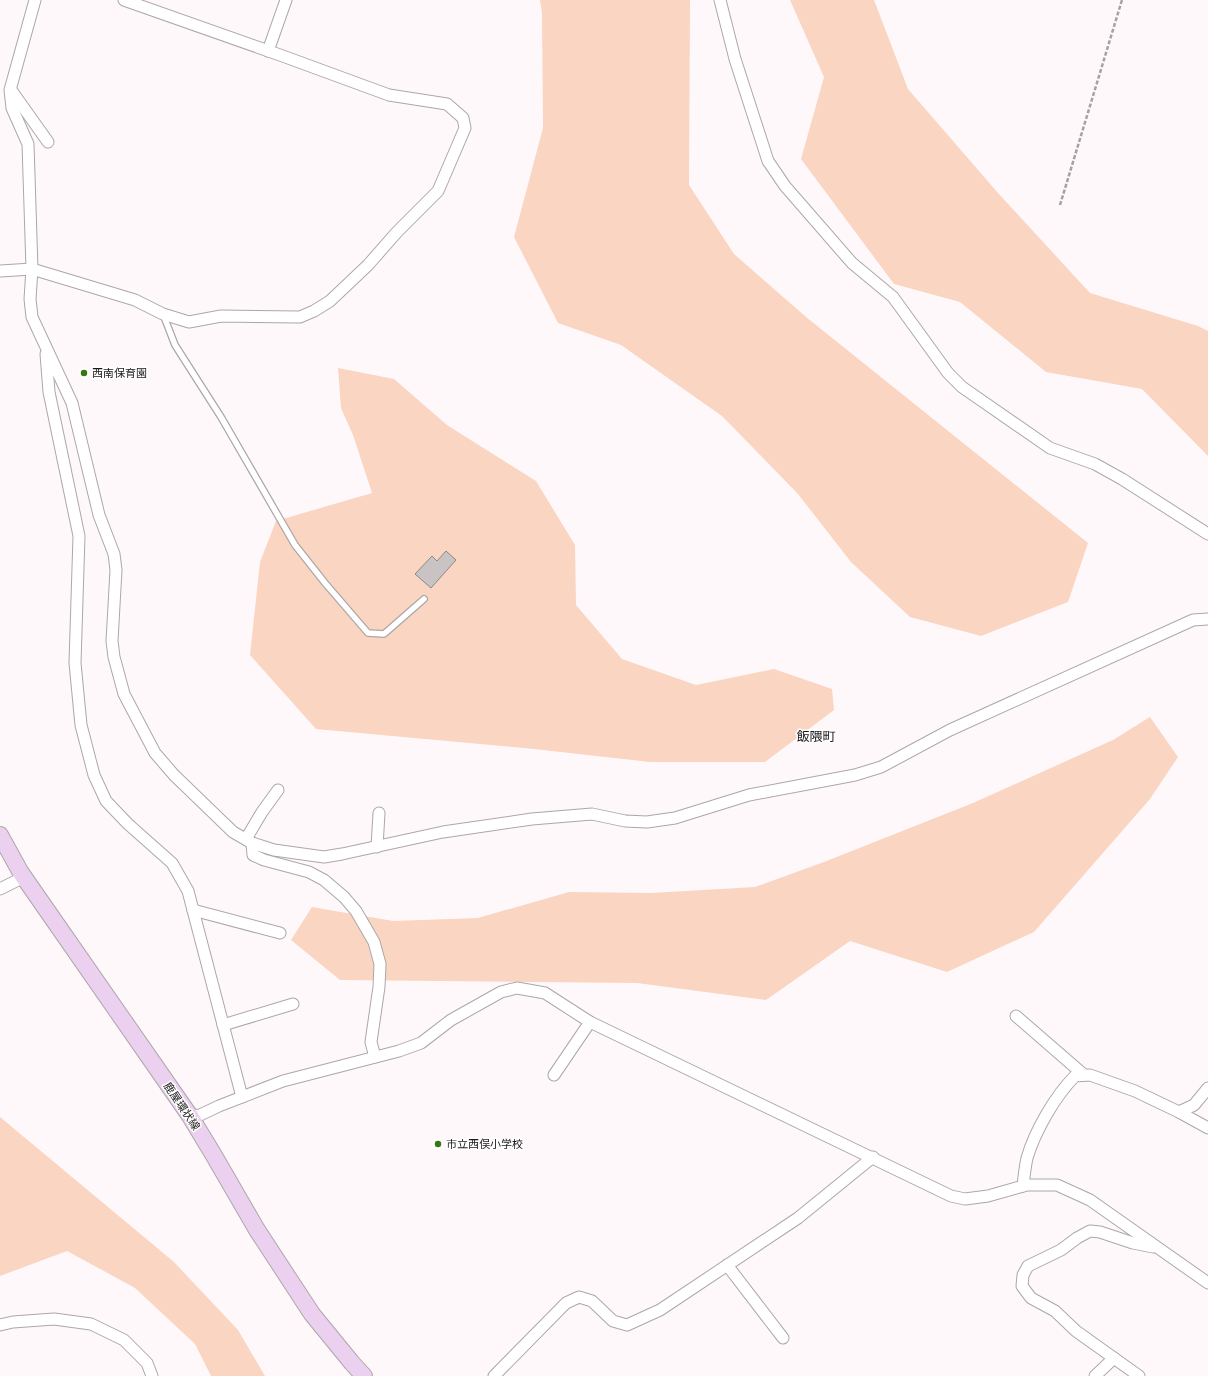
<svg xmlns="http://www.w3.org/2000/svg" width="1208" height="1376" font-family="Mulish,'Noto Sans JP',sans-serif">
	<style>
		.green { fill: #f9d5c2 }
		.building { fill: #cac3c3; stroke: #8e8888 }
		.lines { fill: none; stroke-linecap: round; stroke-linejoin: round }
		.service-casing { stroke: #aca7a9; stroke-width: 8 }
		.minor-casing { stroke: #aca7a9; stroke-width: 13 }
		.secondary-casing { stroke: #aca7a9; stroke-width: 18 }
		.path { stroke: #a6a1a3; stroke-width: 2.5; stroke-dasharray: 4 2; stroke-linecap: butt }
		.service { stroke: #fff; stroke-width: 5.5 }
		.minor { stroke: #fff; stroke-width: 11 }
		.secondary { stroke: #ebd0f0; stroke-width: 16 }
		.poi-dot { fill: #337716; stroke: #fff; stroke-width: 1.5 }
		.labels { text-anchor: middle; stroke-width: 3; stroke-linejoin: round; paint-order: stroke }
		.poi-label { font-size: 11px; fill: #1a1819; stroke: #fff; text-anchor: start }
		.street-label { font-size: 11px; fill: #1a1819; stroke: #fff }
		.quarter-label { font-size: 13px; fill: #1a1819; stroke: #fff }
	</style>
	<rect width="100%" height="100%" fill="#fff8fb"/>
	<!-- green -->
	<g class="green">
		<path d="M540 0H690L689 185 734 254 806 317 1088 543 1068 602 981 636 910 617 851 562 798 494 722 416 621 345 558 323 514 237 543 128 542 13Z"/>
		<path d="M790 0H874L908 89 998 193 1090 293 1198 326 1208 331V456L1142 389 1046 372 960 302 894 284 801 159 824 77Z"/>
		<path d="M338 368 394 379 447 425 536 481 575 545 576 605 622 659 696 685 774 669 832 689 834 710 765 762H650L534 749 316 729 250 655 260 562 276 521 372 493 353 435 341 408Z"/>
		<path d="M1150 717 1178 757 1150 799 1034 932 947 972 850 941 766 1000 637 983 340 980 291 940 312 907 393 921 478 918 569 892 651 893 755 887 824 862 973 803 1113 740Z"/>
		<path d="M0 1117 174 1262 238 1330 265 1376H211L195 1344 135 1288 67 1251 0 1276Z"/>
	</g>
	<!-- building -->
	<path class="building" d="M446 551 456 560 431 588 415 574 432 556 437 561Z"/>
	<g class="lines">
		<defs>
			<path id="service" d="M163 314 175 345 221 417 295 545 325 583 368 633 384 634 424 599"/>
			<g id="minor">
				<path d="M35 0 10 90 12 108 28 144 32 269 30 299 32 317 72 403 99 515 114 554 116 570 112 641 114 657 124 694 155 753 174 775 233 832 252 843 274 850 324 857 342 854 443 832 532 819 592 814 625 821 647 822 675 818 749 795 855 775 881 767 950 730 1193 620 1208 619"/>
				<path d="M720 0 735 59 768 161 785 186 852 263 893 297 948 373 962 387 1050 448 1095 464 1122 479 1208 534"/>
				<path d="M268 51 286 0"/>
				<path d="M11 90 48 142"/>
				<path d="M0 271 32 269 135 300 163 314 189 322 221 316 300 317 314 311 330 301 368 265 397 232 438 191 465 128 463 118 447 104 389 95 280 55 124 0"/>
				<path d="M46 354 49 392 79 536 75 663 81 725 94 775 106 801 128 824 172 863 188 891 242 1097"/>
				<path d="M246 839 262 812 278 790"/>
				<path d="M252 843 253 855 264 860 309 872 324 880 344 897 356 911 374 942 380 964 379 987 371 1042 375 1057"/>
				<path d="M377 847 379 813"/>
				<path d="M0 889 24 877"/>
				<path d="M193 910 280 933"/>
				<path d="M1016 1016 1084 1075"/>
				<path d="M223 1025 293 1004"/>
				<path d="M554 1075 590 1022"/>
				<path d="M1179 1112 1208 1128"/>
				<path d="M190 1116 200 1115 219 1106 283 1081 399 1051 421 1043 451 1020 501 992 517 988 545 993 590 1022 951 1196 965 1199 988 1196 1027 1185H1057L1090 1200 1208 1283"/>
				<path d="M1023 1186C1024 1177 1025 1167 1027 1158 1035 1131 1055 1096 1075 1076L1090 1075 1135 1091 1179 1112 1194 1105 1208 1088"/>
				<path d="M727 1265 783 1338"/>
				<path d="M0 1325 13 1322 54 1319 91 1324 124 1340 147 1363 152 1376"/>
				<path d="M494 1376 566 1303 579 1297 592 1301 613 1321 627 1325 660 1310 798 1218 873 1157"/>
				<path d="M1095 1376 1114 1358"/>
				<path d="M1139 1376 1076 1331 1055 1311 1031 1298 1022 1286 1023 1275 1028 1266 1061 1250 1077 1238 1090 1231 1100 1232 1133 1243 1153 1247"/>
			</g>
			<path id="secondary" d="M0 835 21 873 190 1116 213 1154 257 1230 312 1314 352 1363 364 1376"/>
		</defs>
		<!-- service casing -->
		<use href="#service" class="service-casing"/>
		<!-- minor casing -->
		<use href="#minor" class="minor-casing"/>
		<!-- secondary casing -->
		<use href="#secondary" class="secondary-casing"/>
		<!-- path -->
		<path class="path" d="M1060 205 1122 0"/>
		<!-- service -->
		<use href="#service" class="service"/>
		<!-- minor -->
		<use href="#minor" class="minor"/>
		<!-- secondary -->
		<use href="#secondary" class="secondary"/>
	</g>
	<!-- markers -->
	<g class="poi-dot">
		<circle cx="84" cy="373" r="4"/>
		<circle cx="438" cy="1144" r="4"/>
	</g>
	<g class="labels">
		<!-- poi labels -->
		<g class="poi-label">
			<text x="92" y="377">西南保育園</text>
			<text x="446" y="1148">市立西俣小学校</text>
		</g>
		<!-- street labels -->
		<g class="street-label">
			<text transform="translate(182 1106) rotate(56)" y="4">鹿屋環状線</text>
		</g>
		<!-- quarter labels -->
		<g class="quarter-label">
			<text x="816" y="741">飯隈町</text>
		</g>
	</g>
</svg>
